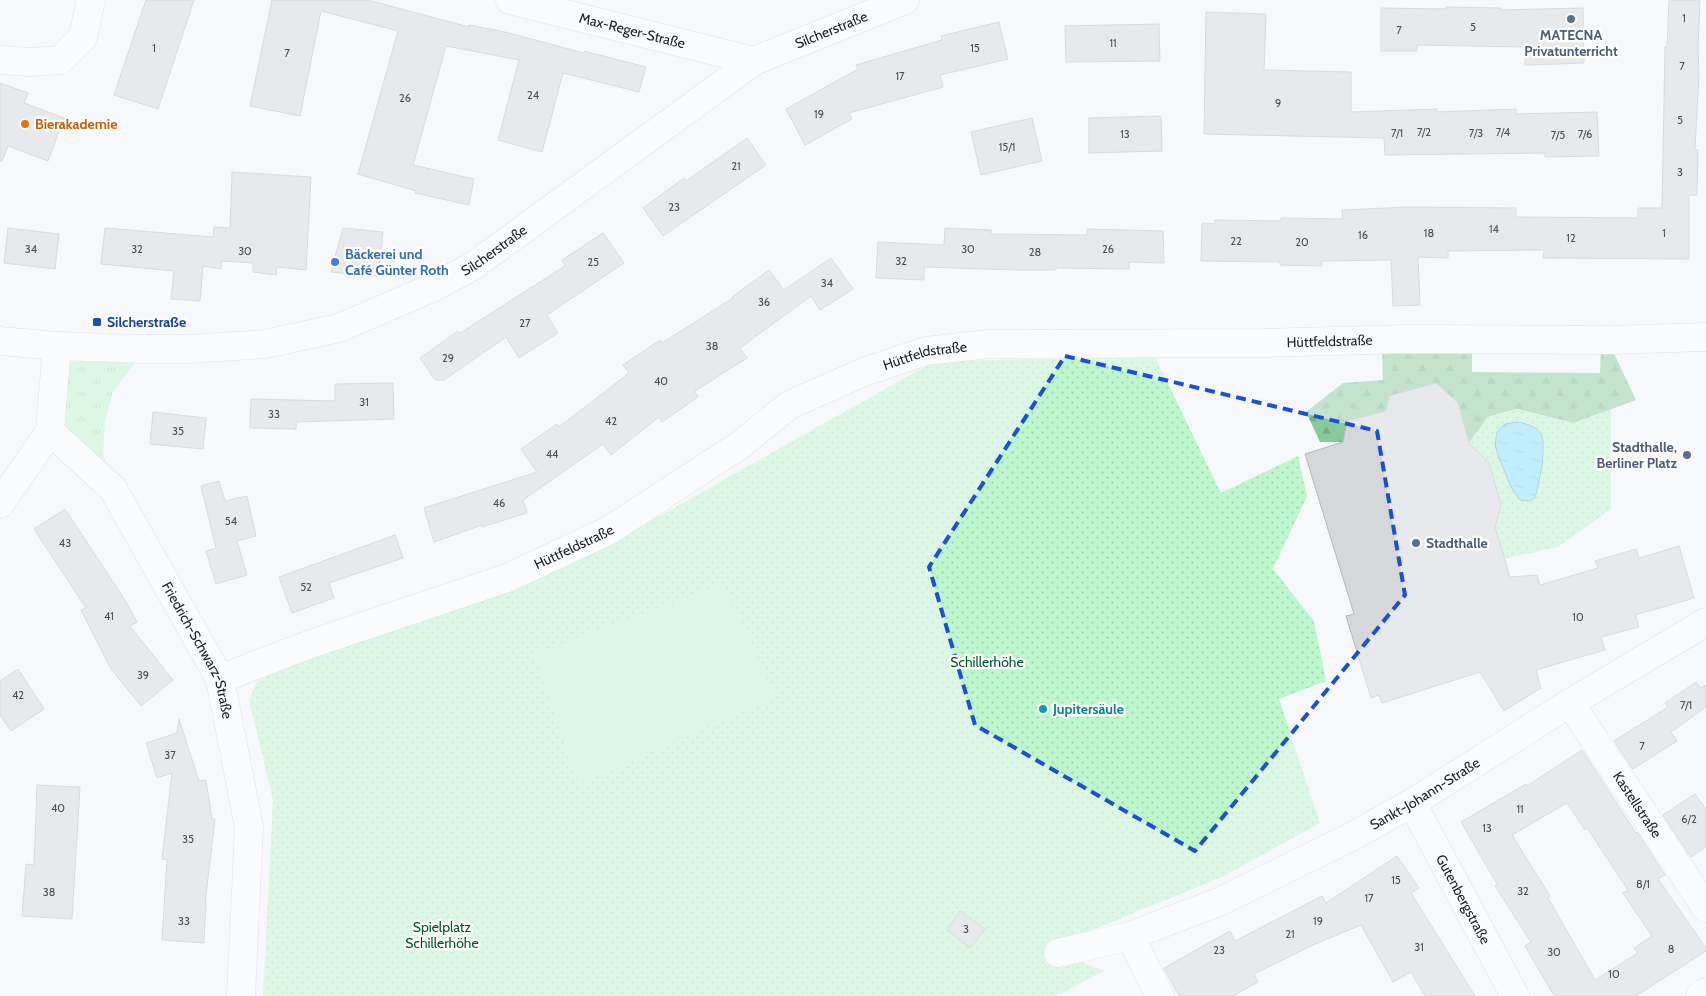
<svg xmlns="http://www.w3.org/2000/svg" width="1706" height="996" font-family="Cabin,sans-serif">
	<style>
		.grass { fill: url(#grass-tufts) }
		.forest { fill: url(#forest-firs) }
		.park { fill: url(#park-dots) }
		.pitch { fill: #bef7cd }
		.water { fill: url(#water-ripples); stroke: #64a8ba }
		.building { fill: #d5d7da; stroke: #b6b8bb; fill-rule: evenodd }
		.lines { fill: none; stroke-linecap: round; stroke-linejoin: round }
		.minor-casing { stroke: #c6c8cb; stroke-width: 29 }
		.minor { stroke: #fff; stroke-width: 28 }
		.marked { fill: none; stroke: #1d4ed8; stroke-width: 4; stroke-dasharray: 10 6; stroke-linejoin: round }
		.service-dot { fill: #5c6f8a; stroke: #fff; stroke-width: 2 }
		.food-dot { fill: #e8710a; stroke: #fff; stroke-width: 2 }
		.shop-dot { fill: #3f7fe0; stroke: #fff; stroke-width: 2 }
		.transit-dot { fill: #1a4fb4; stroke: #fff; stroke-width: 2 }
		.culture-dot { fill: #0f9aa8; stroke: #fff; stroke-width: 2 }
		.labels { text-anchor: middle; stroke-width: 4.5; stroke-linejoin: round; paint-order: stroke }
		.number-label { font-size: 11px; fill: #4e4f51 }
		.street-label { font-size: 14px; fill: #212223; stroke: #fff }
		.service-label { font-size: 14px; font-weight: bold; fill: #4e5e75; stroke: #fff }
		.food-label { font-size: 14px; font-weight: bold; fill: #c56008; stroke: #fff; text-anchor: start }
		.shop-label { font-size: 14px; font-weight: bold; fill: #366cbe; stroke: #fff; text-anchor: start }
		.transit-label { font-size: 14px; font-weight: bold; fill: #164399; stroke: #fff; text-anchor: start }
		.park-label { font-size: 14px; fill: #005529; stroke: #fff }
		.culture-label { font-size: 14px; font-weight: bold; fill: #0d838f; stroke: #fff; text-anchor: start }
	</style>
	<defs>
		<pattern id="grass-tufts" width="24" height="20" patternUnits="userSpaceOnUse" patternTransform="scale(1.25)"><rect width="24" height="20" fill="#bef7cd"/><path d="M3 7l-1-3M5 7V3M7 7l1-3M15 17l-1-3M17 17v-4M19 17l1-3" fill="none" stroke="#a3d3b0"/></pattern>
		<pattern id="forest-firs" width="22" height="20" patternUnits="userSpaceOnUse" patternTransform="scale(1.25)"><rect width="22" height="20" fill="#87cb9a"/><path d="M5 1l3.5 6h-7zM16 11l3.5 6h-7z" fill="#74ae84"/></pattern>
		<pattern id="park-dots" width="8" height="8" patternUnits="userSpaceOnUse" patternTransform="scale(1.25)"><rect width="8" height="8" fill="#bef7cd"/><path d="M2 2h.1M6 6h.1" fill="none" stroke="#a3d3b0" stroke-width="1.8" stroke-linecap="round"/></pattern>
		<pattern id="water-ripples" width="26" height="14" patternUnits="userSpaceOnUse" patternTransform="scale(1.25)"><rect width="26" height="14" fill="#81e2fb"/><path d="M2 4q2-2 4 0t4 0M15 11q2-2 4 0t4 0" fill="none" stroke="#6fc2d7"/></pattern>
	</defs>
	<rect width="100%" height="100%" fill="#f6f8fb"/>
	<!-- grass -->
	<path class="grass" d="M145 349 113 392 105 421 103 453 113 489 56 428 61 354Z"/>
	<!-- forest -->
	<path class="forest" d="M1472 345V372L1600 373 1601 346 1611 347 1636 400 1574 423 1517 409 1488 417 1469 443 1458 403 1436 383 1390 396 1386 411 1347 421 1343 442H1320L1306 412 1343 383 1383 380 1382 347Z"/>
	<!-- park -->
	<g class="park">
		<path d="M1155 357 1221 493 1298 456 1307 496 1273 569 1314 621 1326 681 1279 699 1320 823 1224 876 1085 933 1059 953 1104 971 1056 996H263L273 800 249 700 257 682 290 664 608 545 935 361Z"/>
		<path d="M1517 409 1574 423 1611 409V509L1558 547 1504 559 1495 527 1501 505 1489 463 1469 443 1488 417Z"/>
	</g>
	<!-- pitch -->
	<path class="pitch" d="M724 584 775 697 580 784 534 654Z"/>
	<!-- water -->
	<path class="water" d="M1516 422C1525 423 1536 426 1541 434 1547 447 1539 484 1535 498L1529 501 1520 500 1511 487 1499 458 1495 445 1497 432 1505 424Z"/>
	<!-- building -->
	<g class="building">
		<path d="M146 0H194L158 109 114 95Z"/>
		<path d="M272 0H368L469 27V25L501 31 584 53V51L646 67 639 92 563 73 542 152 498 140 519 60 446 46 413 165 474 179 469 205 415 193 416 191 358 174 398 31 321 11 300 116 250 106Z"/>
		<path d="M1669 0H1700L1698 48 1699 74 1695 149 1698 150 1697 195H1689V259L1543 258 1544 250 1448 251V258L1418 257 1420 305 1393 306 1391 260 1322 261V266L1280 265V262L1201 261 1202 223 1215 224V220L1281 221V218L1343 219 1342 210 1409 207 1516 208V217L1638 218V208H1662L1665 47H1667Z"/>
		<path d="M1446 7 1501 8V10L1583 8 1584 63 1525 65V47L1417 45V51H1381V8L1446 9Z"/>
		<path d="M1206 12 1266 14 1264 70 1351 72V112L1437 109V112L1516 109V114L1597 112 1599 156 1545 157V153L1385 155 1384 138 1204 134Z"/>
		<path d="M999 22 1008 59 940 75 943 87 849 113 852 119 805 145 786 109 858 69 856 65 942 40 941 36Z"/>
		<path d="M1159 24 1160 61 1066 62 1065 26Z"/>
		<path d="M0 83 28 93 24 103 64 118 48 161 8 146 2 161H0Z"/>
		<path d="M1161 116 1162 151 1089 153V118Z"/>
		<path d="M1032 118 1042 161 981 175 971 132Z"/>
		<path d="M747 138 766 165 663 236 643 208 684 178 686 181Z"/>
		<path d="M232 172 311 177 306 270 277 267 276 275 253 272V263L222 261 221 269 203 266 200 301 171 299 174 271 101 264 105 228 213 237 214 227 230 228Z"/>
		<path d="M8 228 59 234 55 269 4 263Z"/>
		<path d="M343 228 383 232 378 276 331 272Z"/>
		<path d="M945 228 991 230V234L1087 235V229L1163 231 1164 263 1129 262V269L1056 268V270H1017L924 267V280L876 278 878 242 944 245Z"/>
		<path d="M603 233 624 263 547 315 558 333 519 358 506 337 444 380H435L420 358 458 331 460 333 565 266 562 260Z"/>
		<path d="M831 258 853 289 820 310 811 296 740 348 747 358 695 391 698 397 662 422 659 417 611 455 603 444 523 500 527 513 482 527V525L434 542 424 508 537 472 521 449 557 424 559 427 629 373 623 365 660 340 662 343 733 298 732 297 769 270 784 290Z"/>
		<path d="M393 383 394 419 296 422V429L250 428 251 399 335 401V384Z"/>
		<path d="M1436 383 1458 403 1469 443 1489 463 1501 505 1495 527 1510 577 1537 575 1540 585 1598 568 1595 561 1636 549 1639 558 1679 546 1694 598 1635 615 1639 627 1601 637 1605 650 1536 670 1541 688 1504 711 1480 672 1382 703 1379 695 1371 698 1346 616 1354 614 1305 454 1343 442 1347 421 1386 411 1389 396Z"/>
		<path d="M153 412 206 418 203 449 150 444Z"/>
		<path d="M219 481 225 501 247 496 256 536 237 541 247 575 216 584 206 551 216 548 201 486Z"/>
		<path d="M65 509 125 600 137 622 130 626 173 680 141 706 111 669 81 610 86 608 34 529Z"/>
		<path d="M395 535 403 558 329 583 334 598 292 613 279 577Z"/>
		<path d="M18 669 44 709 11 731 0 715V681Z"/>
		<path d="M1696 682 1701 688 1706 685V707L1671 732 1677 741 1633 769 1614 741 1668 707 1665 703Z"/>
		<path d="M179 719 199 781 206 780 212 819H215L205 903H206L204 943 162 940 167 860 162 859 172 773 157 778 146 743 177 733Z"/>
		<path d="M1582 750 1636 833 1637 832 1665 875 1658 879 1706 948V951L1636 996H1554L1525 946 1531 942 1495 886 1497 884 1461 822 1526 784 1527 786ZM1567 803 1585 830 1587 828 1628 890 1623 893 1652 936 1634 948 1638 953 1595 980 1548 898 1550 896 1512 835Z"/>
		<path d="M37 785 80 787 72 919 22 916 26 864 34 865Z"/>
		<path d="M1695 794 1706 809V847L1691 857 1663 815Z"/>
		<path d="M1397 856 1419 888 1411 893 1475 996H1425L1411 972 1393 982 1361 925 1313 945 1254 974 1258 982 1233 996H1179L1164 968 1230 931 1235 941 1322 896 1326 903Z"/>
		<path d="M960 911 985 929 970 948 947 930Z"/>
	</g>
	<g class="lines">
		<defs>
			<g id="minor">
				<path id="s1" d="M510 0 754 61"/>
				<path d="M0 60 30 62 60 60 83 37 91 0"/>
				<path id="s2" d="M0 341 57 346 145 349H190L265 344 339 328 434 287 473 266 754 61 905 0"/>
				<path id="s3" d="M57 346 50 431 113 489 220 679 249 827 241 996"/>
				<path d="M0 504 50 431"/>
				<path id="s4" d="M220 679 308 645 507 578 608 531 740 445 789 405 864 372 926 351 988 344 1265 343 1405 339 1610 340 1706 337"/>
				<path id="s5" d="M1570 703 1706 908"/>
				<path id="s6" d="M1412 803 1515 996"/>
				<path d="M1130 936 1160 996"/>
				<path id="s7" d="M1058 953 1130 936 1221 901 1353 836 1412 803 1570 703 1706 622"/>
				<path d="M1700 996 1706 992"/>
			</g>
		</defs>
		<!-- minor casing -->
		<use href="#minor" class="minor-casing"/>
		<!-- minor -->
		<use href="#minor" class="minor"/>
	</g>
	<!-- marked area -->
	<path d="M0 0H1706V996H0ZM1065 356 1377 431 1405 595 1195 851 975 725 929 567Z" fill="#f6f8fb" fill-opacity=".55" fill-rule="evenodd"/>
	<path class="marked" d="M1065 356 1377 431 1405 595 1195 851 975 725 929 567Z"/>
	<!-- markers -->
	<g class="service-dot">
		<circle cx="1571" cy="19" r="5"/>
		<circle cx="1687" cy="455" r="5"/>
		<circle cx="1416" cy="543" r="5"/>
	</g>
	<circle class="food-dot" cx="25" cy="124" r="5"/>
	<circle class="shop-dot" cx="335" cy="262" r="5"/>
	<rect class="transit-dot" x="92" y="317" width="10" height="10" rx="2.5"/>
	<circle class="culture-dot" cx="1043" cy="709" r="5"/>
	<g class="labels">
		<!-- number labels -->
		<g class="number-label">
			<text x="1684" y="22">1</text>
			<text x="1473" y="31">5</text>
			<text x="1399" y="34">7</text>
			<text x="1113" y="47">11</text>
			<text x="154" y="52">1</text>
			<text x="975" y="52">15</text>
			<text x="287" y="57">7</text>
			<text x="1682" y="70">7</text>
			<text x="900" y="80">17</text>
			<text x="533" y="99">24</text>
			<text x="405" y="102">26</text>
			<text x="1278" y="107">9</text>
			<text x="819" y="118">19</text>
			<text x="1680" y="124">5</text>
			<text x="1424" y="136">7/2</text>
			<text x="1503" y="136">7/4</text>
			<text x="1397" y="137">7/1</text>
			<text x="1476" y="137">7/3</text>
			<text x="1125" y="138">13</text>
			<text x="1585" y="138">7/6</text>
			<text x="1558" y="139">7/5</text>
			<text x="1007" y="151">15/1</text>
			<text x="736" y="170">21</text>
			<text x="1680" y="176">3</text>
			<text x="674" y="211">23</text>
			<text x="1494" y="233">14</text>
			<text x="1429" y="237">18</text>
			<text x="1664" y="237">1</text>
			<text x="1363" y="239">16</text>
			<text x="1571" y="242">12</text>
			<text x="1236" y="245">22</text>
			<text x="1302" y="246">20</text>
			<text x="31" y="253">34</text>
			<text x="137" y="253">32</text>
			<text x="968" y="253">30</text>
			<text x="1108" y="253">26</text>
			<text x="245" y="255">30</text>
			<text x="1035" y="256">28</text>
			<text x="901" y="265">32</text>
			<text x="593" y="266">25</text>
			<text x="827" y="287">34</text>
			<text x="764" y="306">36</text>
			<text x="525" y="327">27</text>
			<text x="712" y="350">38</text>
			<text x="448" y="362">29</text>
			<text x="661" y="385">40</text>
			<text x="364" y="406">31</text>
			<text x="274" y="418">33</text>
			<text x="611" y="425">42</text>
			<text x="178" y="435">35</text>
			<text x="552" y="458">44</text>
			<text x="499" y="507">46</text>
			<text x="231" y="525">54</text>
			<text x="65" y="547">43</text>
			<text x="306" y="591">52</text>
			<text x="109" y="620">41</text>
			<text x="1578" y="621">10</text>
			<text x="143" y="679">39</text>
			<text x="18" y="699">42</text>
			<text x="1686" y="709">7/1</text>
			<text x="1642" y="750">7</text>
			<text x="170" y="759">37</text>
			<text x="58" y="812">40</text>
			<text x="1520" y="813">11</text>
			<text x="1689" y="823">6/2</text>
			<text x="1487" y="832">13</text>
			<text x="188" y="843">35</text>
			<text x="1396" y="884">15</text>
			<text x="1643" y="888">8/1</text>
			<text x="1523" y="895">32</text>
			<text x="49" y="896">38</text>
			<text x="1369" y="902">17</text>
			<text x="184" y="925">33</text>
			<text x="1318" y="925">19</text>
			<text x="966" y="933">3</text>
			<text x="1290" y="938">21</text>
			<text x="1419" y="951">31</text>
			<text x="1671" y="953">8</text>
			<text x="1219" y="954">23</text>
			<text x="1554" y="956">30</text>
			<text x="1614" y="978">10</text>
		</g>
		<!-- street labels -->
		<g class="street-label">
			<text dy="5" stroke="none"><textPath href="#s2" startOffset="920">Silcherstraße</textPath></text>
			<text dy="5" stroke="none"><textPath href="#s1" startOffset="126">Max-Reger-Straße</textPath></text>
			<text dy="5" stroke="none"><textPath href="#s2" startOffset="515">Silcherstraße</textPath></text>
			<text dy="5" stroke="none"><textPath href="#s4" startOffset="1188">Hüttfeldstraße</textPath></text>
			<text dy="5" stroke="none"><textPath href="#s4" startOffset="782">Hüttfeldstraße</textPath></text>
			<text dy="5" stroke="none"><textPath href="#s4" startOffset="378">Hüttfeldstraße</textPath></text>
			<text dy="5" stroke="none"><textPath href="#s3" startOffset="354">Friedrich-Schwarz-Straße</textPath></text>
			<text dy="5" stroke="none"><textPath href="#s7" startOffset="402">Sankt-Johann-Straße</textPath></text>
			<text dy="5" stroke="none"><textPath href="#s5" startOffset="122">Kastellstraße</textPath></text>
			<text dy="5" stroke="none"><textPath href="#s6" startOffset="109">Gutenbergstraße</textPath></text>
		</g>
		<!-- service labels -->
		<g class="service-label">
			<text x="1571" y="40">MATECNA<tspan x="1571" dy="16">Privatunterricht</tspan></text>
			<text x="1677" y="452" text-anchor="end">Stadthalle,<tspan x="1677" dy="16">Berliner Platz</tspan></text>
			<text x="1426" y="548" text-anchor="start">Stadthalle</text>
		</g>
		<!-- food labels -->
		<g class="food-label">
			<text x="35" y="129">Bierakademie</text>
		</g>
		<!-- shop labels -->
		<g class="shop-label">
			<text x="345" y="259">Bäckerei und<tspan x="345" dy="16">Café Günter Roth</tspan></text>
		</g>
		<!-- transit labels -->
		<g class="transit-label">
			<text x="107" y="327">Silcherstraße</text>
		</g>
		<!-- park labels -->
		<g class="park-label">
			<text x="987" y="667">Schillerhöhe</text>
			<text x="442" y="932">Spielplatz<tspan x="442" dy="16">Schillerhöhe</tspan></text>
		</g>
		<!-- culture labels -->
		<g class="culture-label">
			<text x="1053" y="714">Jupitersäule</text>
		</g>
	</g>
</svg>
